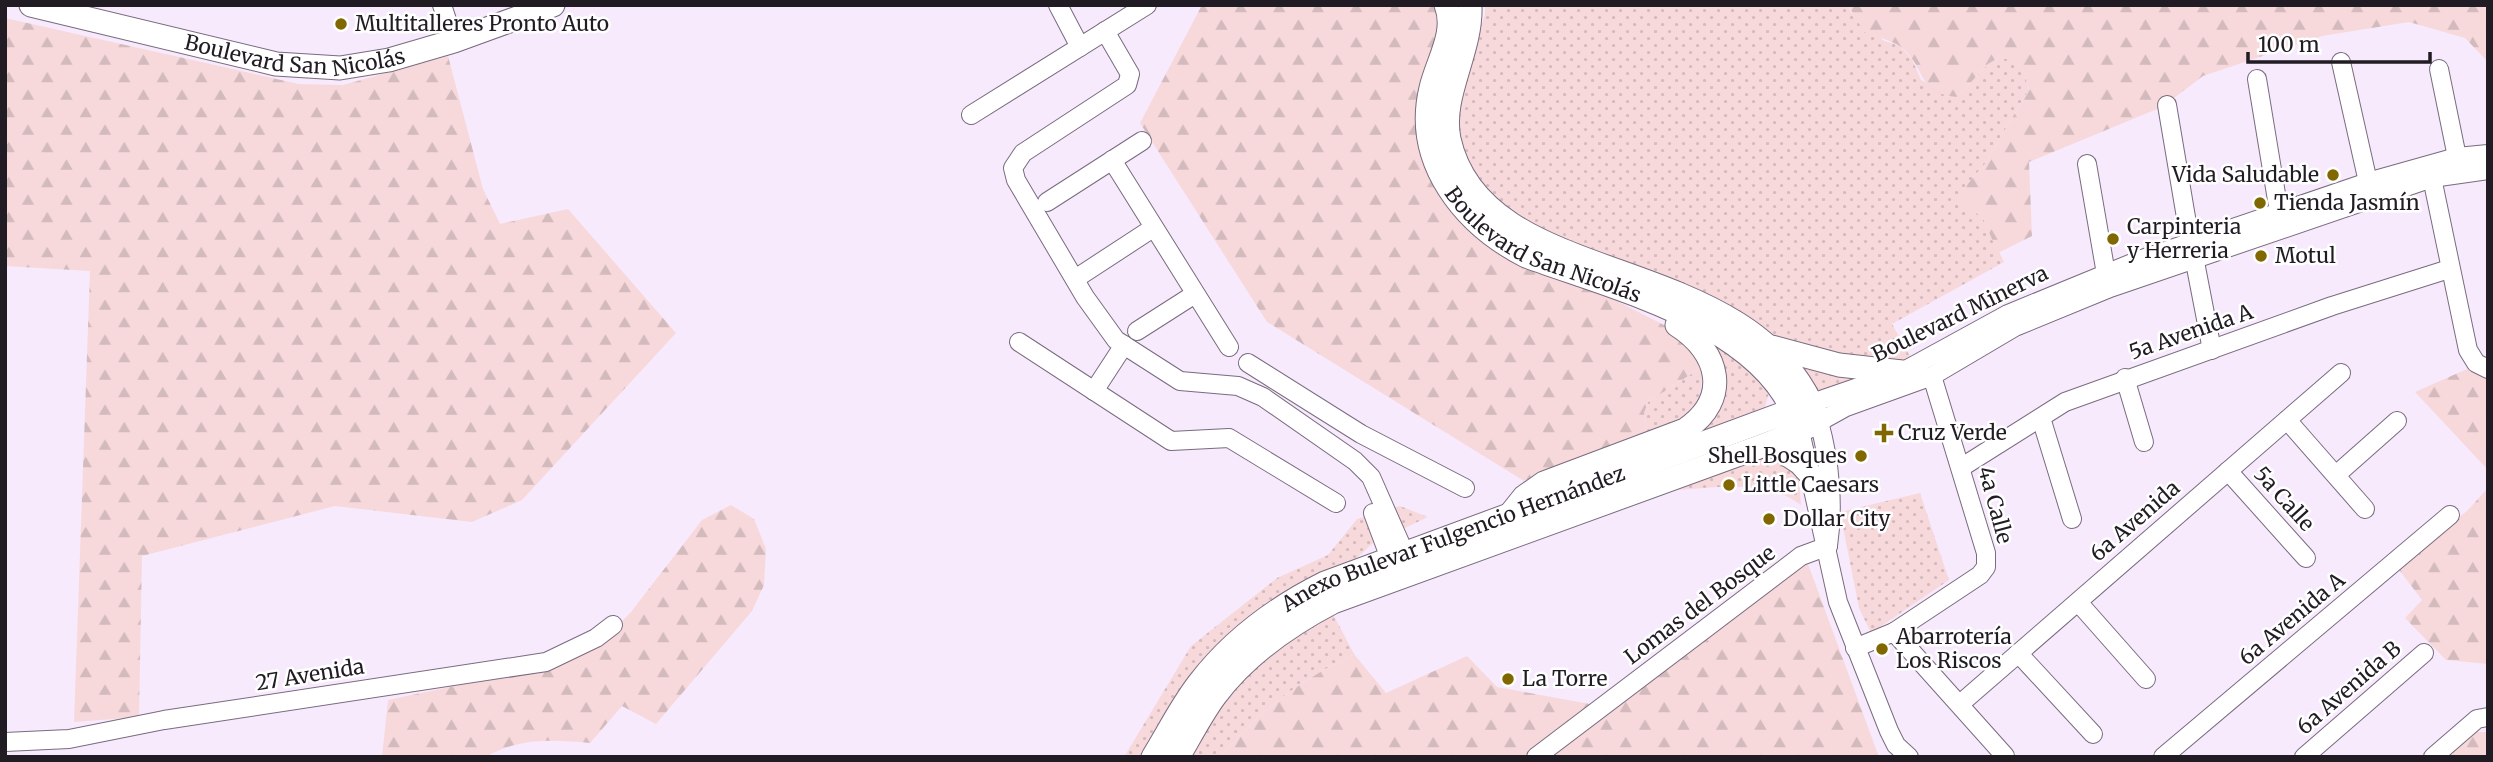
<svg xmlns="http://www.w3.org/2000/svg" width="2493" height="762" font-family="Merriweather,serif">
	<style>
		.grass { fill: url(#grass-dots) }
		.forest { fill: url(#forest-firs) }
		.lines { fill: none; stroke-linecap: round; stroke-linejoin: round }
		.minor-casing { stroke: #7a6b7f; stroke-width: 20 }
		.major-casing { stroke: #7a6b7f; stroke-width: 25 }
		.minor { stroke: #fff; stroke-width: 18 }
		.major { stroke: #fff; stroke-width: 23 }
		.poi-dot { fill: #816700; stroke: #fff; stroke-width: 2.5 }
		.labels { text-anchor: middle; stroke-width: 5; stroke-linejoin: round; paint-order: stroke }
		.poi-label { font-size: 21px; fill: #211b23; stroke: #fff; text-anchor: start }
		.street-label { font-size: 21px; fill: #211b23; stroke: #fff }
	</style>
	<defs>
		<pattern id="grass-dots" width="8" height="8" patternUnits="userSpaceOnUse" patternTransform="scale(1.75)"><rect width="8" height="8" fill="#f7d9dc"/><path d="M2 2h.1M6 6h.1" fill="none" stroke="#d3babc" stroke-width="1.8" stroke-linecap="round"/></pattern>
		<pattern id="forest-firs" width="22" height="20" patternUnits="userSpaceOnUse" patternTransform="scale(1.75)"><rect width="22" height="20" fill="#f7d9dc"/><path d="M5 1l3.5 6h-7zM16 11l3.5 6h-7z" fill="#d3babc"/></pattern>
	</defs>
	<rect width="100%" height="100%" fill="#f7eafc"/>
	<!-- grass -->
	<g class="grass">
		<path d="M1485 5H1848L1851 12 1884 41 1899 45 1912 59 1921 80 1957 97 1988 64 2000 57 2021 63 2029 89 1985 164 1963 189 1983 218 2004 262 1892 324 1911 358 1899 362 1849 359 1773 339 1738 312 1694 288 1546 236 1486 199 1461 152 1454 107 1485 14Z"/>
		<path d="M1698 335 1725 347 1770 390 1764 410 1537 490 1684 434 1714 401Z"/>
		<path d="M1788 357 1878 373 1818 393Z"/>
		<path d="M1702 367C1703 414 1688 418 1648 435L1644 413 1648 402Z"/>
		<path d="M1768 454 1798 470 1801 505C1768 480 1717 487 1678 490Z"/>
		<path d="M1920 493 1949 580 1871 633 1859 608 1840 512Z"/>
		<path d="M1400 506 1428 517 1373 543 1144 757H1124L1191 646 1277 578 1328 555 1357 519Z"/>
		<path d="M1333 614 1354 654C1300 681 1259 710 1221 757H1187L1233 683 1278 643Z"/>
	</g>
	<!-- forest -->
	<g class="forest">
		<path d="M1202 5H1437L1441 27 1418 93 1417 129 1424 161 1463 221 1494 251 1523 266 1605 295 1664 325 1689 341 1702 367 1648 402 1644 413 1648 435 1524 481 1267 322 1140 123Z"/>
		<path d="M1848 5H2488V62L2465 38 2409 22 2322 36 2203 76 2162 107 2029 162 2032 236 1998 253 1983 218 1959 201 1963 189 1985 164 2029 89 2021 64 2000 57 1988 64 1957 97C1916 93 1927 68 1901 47 1892 40 1875 37 1864 32Z"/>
		<path d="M5 18 299 84 343 85 448 56 483 189 500 224 568 209 676 333 522 500 472 522 335 506 142 556 139 717 74 722 90 271 5 266Z"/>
		<path d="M2467 369 2488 378V470L2415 392Z"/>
		<path d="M2488 488V664L2446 660 2405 618 2422 600 2397 567 2467 511Z"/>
		<path d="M731 505 754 519 766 549 764 585 752 611 656 724 622 706 590 743C553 740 520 737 486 757H382L388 700 558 664 604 640 631 612 702 520Z"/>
		<path d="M1804 553 1879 757H1221C1259 710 1300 681 1354 654L1386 693 1467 656 1497 687 1601 706Z"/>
		<path d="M2473 732H2488V757H2445Z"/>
	</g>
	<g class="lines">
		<defs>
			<g id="minor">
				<path d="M442 5 454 41"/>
				<path d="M1058 5 1080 47"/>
				<path d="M1105 31 1130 74 1127 85 1023 153 1013 168 1016 180 1085 297 1116 340 1180 381 1238 386 1263 397 1355 461 1371 477 1409 563"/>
				<path d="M2341 62 2368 182"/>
				<path d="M2439 69 2457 157"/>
				<path d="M2257 79 2279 212"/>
				<path d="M2167 105 2190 241"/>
				<path d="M971 115 1147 5"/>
				<path d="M1112 160 1229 347"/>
				<path d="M2087 164 2106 274"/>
				<path d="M2432 178 2468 350 2476 363 2488 369"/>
				<path d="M1047 202 1142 141"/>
				<path d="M2194 257 2212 350"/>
				<path d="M1075 279 1153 228"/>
				<path d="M1137 331 1195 294"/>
				<path d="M1019 342 1171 441 1229 438 1336 503"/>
				<path d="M1248 363 1361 434 1465 488"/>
				<path d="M2125 378 2144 442"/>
				<path d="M1094 391 1124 345"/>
				<path d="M1812 403 1902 372 2008 314 2142 259 2368 182 2457 157 2488 154"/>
				<path d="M2041 418 2072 519"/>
				<path d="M2287 420 2365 509"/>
				<path d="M1800 431 1838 602 1889 731 1896 745 1909 757"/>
				<path d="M1962 467 2065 402 2332 306 2449 269"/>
				<path d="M2228 471 2306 558"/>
				<path d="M2336 475 2397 421"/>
				<path d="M1373 513 1394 569"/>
				<path d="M1828 546C1834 506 1830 461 1819 422L1846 407 1932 376 2015 327 2110 288 2432 178 2488 170"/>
				<path d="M2078 602 2146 679"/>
				<path d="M1894 632 2005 756"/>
				<path d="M1855 648 1894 632 1980 575 1986 567V553L1932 376"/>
				<path d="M2018 653 2093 734"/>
				<path d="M1960 704 2341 373"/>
				<path d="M5 742 69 739 164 720 546 662 596 638 613 625"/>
				<path d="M1536 757 1801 556 1828 546"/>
				<path d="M2163 757 2450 515"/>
				<path d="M2304 757 2424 653"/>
				<path d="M2433 757 2477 719 2488 717"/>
			</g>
			<g id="major">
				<path id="s1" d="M31 5 276 64 340 68 389 60 454 41 553 5"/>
				<path id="s2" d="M1446 5C1457 32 1437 62 1431 88 1413 162 1464 224 1526 256 1614 289 1766 324 1798 424"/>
				<path d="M1772 347 1839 365 1902 372"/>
				<path d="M1770 443 1800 463 1812 476"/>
				<path d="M1512 512 1524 497 1544 483 1685 430C1731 399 1720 352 1677 325"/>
				<path id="s3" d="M1153 757C1168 733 1181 706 1199 683 1232 640 1277 607 1325 583L1812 403"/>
				<path d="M1178 757C1190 737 1201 715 1215 696 1245 656 1289 625 1333 602L1770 443 1819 422C1756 244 1483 297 1449 139 1440 95 1472 52 1470 5"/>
			</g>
		</defs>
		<!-- minor casing -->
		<use href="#minor" class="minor-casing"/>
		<!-- major casing -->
		<use href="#major" class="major-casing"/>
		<!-- minor -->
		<use href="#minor" class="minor"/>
		<!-- major -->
		<use href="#major" class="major"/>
	</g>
	<!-- markers -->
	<g class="poi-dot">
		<circle cx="341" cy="24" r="7"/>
		<circle cx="2333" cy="175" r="7"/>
		<circle cx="2260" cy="203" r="7"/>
		<circle cx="2113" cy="239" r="7"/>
		<circle cx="2261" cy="256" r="7"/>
		<path d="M1880.5 422.5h7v7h7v7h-7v7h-7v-7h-7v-7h7z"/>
		<circle cx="1861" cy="456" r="7"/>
		<circle cx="1729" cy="485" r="7"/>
		<circle cx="1769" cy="519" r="7"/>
		<circle cx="1882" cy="649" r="7"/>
		<circle cx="1508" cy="679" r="7"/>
	</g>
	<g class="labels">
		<!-- poi labels -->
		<g class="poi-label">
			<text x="355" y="31">Multitalleres Pronto Auto</text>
			<text x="2319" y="182" text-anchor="end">Vida Saludable</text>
			<text x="2274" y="210">Tienda Jasmín</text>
			<text x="2127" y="234">Carpinteria<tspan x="2127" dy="24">y Herreria</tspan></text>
			<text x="2275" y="263">Motul</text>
			<text x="1898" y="440">Cruz Verde</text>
			<text x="1847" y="463" text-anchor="end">Shell Bosques</text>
			<text x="1743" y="492">Little Caesars</text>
			<text x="1783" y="526">Dollar City</text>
			<text x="1896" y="644">Abarrotería<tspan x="1896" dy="24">Los Riscos</tspan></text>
			<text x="1522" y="686">La Torre</text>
		</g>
		<!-- street labels -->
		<g class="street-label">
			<text dy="7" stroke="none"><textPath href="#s1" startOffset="270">Boulevard San Nicolás</textPath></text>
			<text dy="7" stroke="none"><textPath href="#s2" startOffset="304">Boulevard San Nicolás</textPath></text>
			<text transform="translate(1960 314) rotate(-26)" y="7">Boulevard Minerva</text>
			<text transform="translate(2191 332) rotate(-19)" y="7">5a Avenida A</text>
			<text transform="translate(2284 499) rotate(48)" y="7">5a Calle</text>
			<text transform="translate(1995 505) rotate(75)" y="7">4a Calle</text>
			<text transform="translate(2135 521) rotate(-41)" y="7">6a Avenida</text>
			<text dy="7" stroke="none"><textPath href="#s3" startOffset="385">Anexo Bulevar Fulgencio Hernández</textPath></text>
			<text transform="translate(1700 605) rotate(-37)" y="7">Lomas del Bosque</text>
			<text transform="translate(2292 619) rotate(-40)" y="7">6a Avenida A</text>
			<text transform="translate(310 675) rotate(-9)" y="7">27 Avenida</text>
			<text transform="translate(2349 688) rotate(-41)" y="7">6a Avenida B</text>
		</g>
	</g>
	<!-- border -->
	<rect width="2493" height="762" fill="none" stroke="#211b23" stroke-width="14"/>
	<!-- scale -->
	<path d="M2248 52v10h182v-10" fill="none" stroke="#211b23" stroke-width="3.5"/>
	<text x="2258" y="52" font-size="21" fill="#211b23" stroke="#ffffff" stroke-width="5" paint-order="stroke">100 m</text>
</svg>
